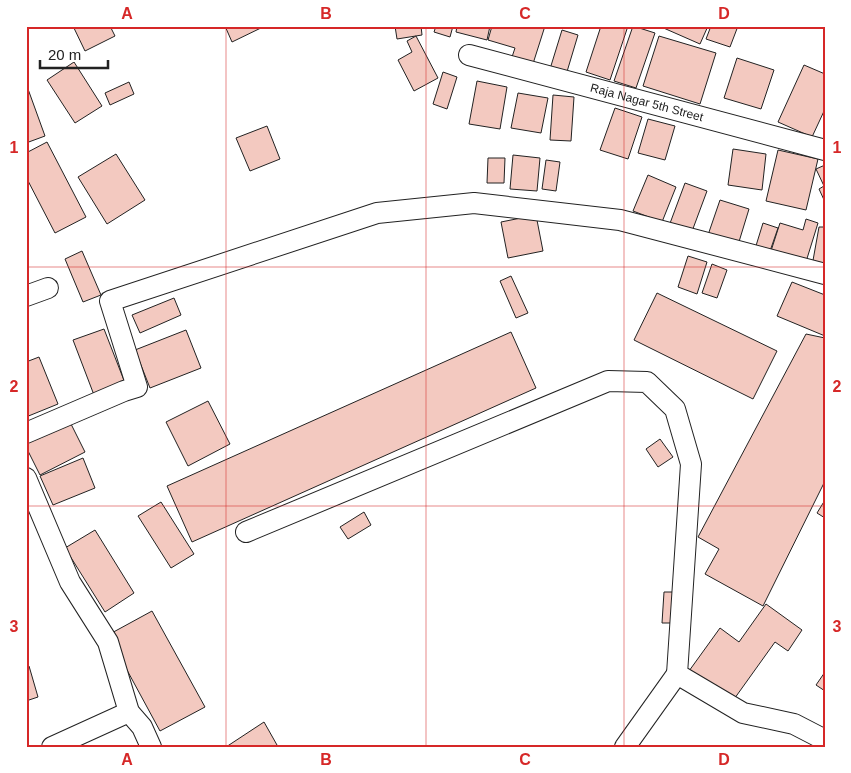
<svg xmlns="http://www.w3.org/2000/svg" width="851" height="773" font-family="Arial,sans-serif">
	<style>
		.building { fill: #f3c9c0; stroke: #222 }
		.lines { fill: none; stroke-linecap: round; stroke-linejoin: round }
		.minor-casing { stroke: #222; stroke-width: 22 }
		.minor { stroke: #fff; stroke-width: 20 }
		.grid { fill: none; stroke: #d62828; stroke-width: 1; stroke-opacity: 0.55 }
		.labels { text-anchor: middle; stroke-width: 4; stroke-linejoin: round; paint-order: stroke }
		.street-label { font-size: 12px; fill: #222; stroke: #fff }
		.neatline { fill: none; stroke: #d62828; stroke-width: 2 }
		.grid-label { font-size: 16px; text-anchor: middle; font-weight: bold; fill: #d62828 }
	</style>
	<rect width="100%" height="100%" fill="#fff"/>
	<!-- building -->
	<g class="building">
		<path d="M73 26H110L115 36 85 51Z"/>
		<path d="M225 26H265L232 42Z"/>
		<path d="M395 26H421L422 35 397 39Z"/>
		<path d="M436 26H453L450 37 434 32Z"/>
		<path d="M457 26H490L487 40 456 32Z"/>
		<path d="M492 26H545L531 70 510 63 515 48 488 40Z"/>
		<path d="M601 26H628L610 80 586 72Z"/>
		<path d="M633 26 655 33 636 88 614 81Z"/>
		<path d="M659 26H708L700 44Z"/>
		<path d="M711 26H738L730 47 706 39Z"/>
		<path d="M562 30 578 35 566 75 550 69Z"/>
		<path d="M416 36 438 78 414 91 398 60 412 52 407 41Z"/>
		<path d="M659 36 716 53 700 104 643 86Z"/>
		<path d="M737 58 774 70 761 109 724 98Z"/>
		<path d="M74 62 102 106 75 123 47 80Z"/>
		<path d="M804 65 825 74V109L812 137 778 122Z"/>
		<path d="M443 72 457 77 447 109 433 104Z"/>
		<path d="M477 81 507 87 500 129 469 124Z"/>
		<path d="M129 82 134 94 110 105 105 93Z"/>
		<path d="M28 89 45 136 26 143V90Z"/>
		<path d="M518 93 548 98 541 133 511 128Z"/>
		<path d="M553 95 574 97 571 141 550 140Z"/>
		<path d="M615 108 642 117 628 159 600 150Z"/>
		<path d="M648 119 675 126 665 160 638 153Z"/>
		<path d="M267 126 280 159 250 171 236 138Z"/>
		<path d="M47 142 86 217 55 233 26 177V153Z"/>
		<path d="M733 149 766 154 762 190 728 185Z"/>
		<path d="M778 150 818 159 806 210 766 201Z"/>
		<path d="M116 154 145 200 107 224 78 177Z"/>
		<path d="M513 155 540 158 537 191 510 189Z"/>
		<path d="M488 158H505L504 183H487Z"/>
		<path d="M546 160 560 162 556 191 542 189Z"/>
		<path d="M825 165V202L819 189 824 186 816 169Z"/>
		<path d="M648 175 676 187 662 222 633 211Z"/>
		<path d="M685 183 707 191 691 234 669 226Z"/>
		<path d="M720 200 749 209 738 245 708 235Z"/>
		<path d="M536 215 543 251 508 258 501 222Z"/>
		<path d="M806 219 818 223 805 265 770 254 780 223 803 230Z"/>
		<path d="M763 223 778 228 769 254 755 249Z"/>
		<path d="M819 227H825V268L812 266Z"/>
		<path d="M82 251 101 295 83 302 65 259Z"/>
		<path d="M688 256 707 262 697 294 678 287Z"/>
		<path d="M712 264 727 270 717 298 702 293Z"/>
		<path d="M511 276 528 313 516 318 500 281Z"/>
		<path d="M792 282 825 295V336L777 316Z"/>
		<path d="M657 293 777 351 753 399 634 340Z"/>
		<path d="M174 298 181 315 140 333 132 315Z"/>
		<path d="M104 329 125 383 94 395 73 340Z"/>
		<path d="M186 330 201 368 150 388 135 350Z"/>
		<path d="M511 332 536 388 192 542 167 486Z"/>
		<path d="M806 334 825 338V481L763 606 705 574 719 549 698 537Z"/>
		<path d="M39 357 58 404 26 417V362Z"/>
		<path d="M208 401 230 444 188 466 166 422Z"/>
		<path d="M68 418 85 452 40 475 26 447V438Z"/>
		<path d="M660 439 673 457 658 467 646 449Z"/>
		<path d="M83 458 95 488 53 505 40 476Z"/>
		<path d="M825 500V518L817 513Z"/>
		<path d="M161 502 194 554 171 568 138 516Z"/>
		<path d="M364 512 371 525 348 539 340 527Z"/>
		<path d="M95 530 134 593 105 612 65 548Z"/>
		<path d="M664 592H680L678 623H662Z"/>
		<path d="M766 604 802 630 788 651 775 642 732 702 689 671 720 628 739 642Z"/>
		<path d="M152 611 205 707 160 731 108 635Z"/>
		<path d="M26 666H29L38 697 26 701Z"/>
		<path d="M825 672V691L816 685Z"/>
		<path d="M264 722 277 745 274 747H226Z"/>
	</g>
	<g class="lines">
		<defs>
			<g id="minor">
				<path id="s1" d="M469 55 825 150"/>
				<path d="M26 296 48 288"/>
				<path d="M26 433 124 391 137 387 110 301 377 213 474 203 620 220 825 274"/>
				<path d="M26 478 70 582 108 642 129 712 142 727 151 747"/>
				<path d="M246 532 608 381 647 382 675 409 691 464 677 674 743 713 794 724 825 740"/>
				<path d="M52 747 129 712"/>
				<path d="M625 747 677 674"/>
			</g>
		</defs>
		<!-- minor casing -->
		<use href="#minor" class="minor-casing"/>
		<!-- minor -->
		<use href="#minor" class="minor"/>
	</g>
	<!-- grid -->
	<path class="grid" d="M226 26V747M426 26V747M624 26V747M26 267H825M26 506H825"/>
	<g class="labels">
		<!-- street labels -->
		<g class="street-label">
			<text dy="4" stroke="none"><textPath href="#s1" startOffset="184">Raja Nagar 5th Street</textPath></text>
		</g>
	</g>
	<!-- border -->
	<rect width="851" height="773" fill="none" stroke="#ffffff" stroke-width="55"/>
	<!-- scale -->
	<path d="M40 60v8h68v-8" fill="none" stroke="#222222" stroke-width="2.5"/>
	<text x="48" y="60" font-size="15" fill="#222222" stroke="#ffffff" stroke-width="4" paint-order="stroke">20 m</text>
	<rect x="28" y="28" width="796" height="718" class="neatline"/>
	<g class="grid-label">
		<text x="127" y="19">A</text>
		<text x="326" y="19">B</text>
		<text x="525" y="19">C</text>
		<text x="724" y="19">D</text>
		<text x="14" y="153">1</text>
		<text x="837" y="153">1</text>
		<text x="14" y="392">2</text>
		<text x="837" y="392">2</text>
		<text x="14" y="632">3</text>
		<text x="837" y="632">3</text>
		<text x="127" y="765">A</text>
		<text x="326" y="765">B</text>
		<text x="525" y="765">C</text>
		<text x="724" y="765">D</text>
	</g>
</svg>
